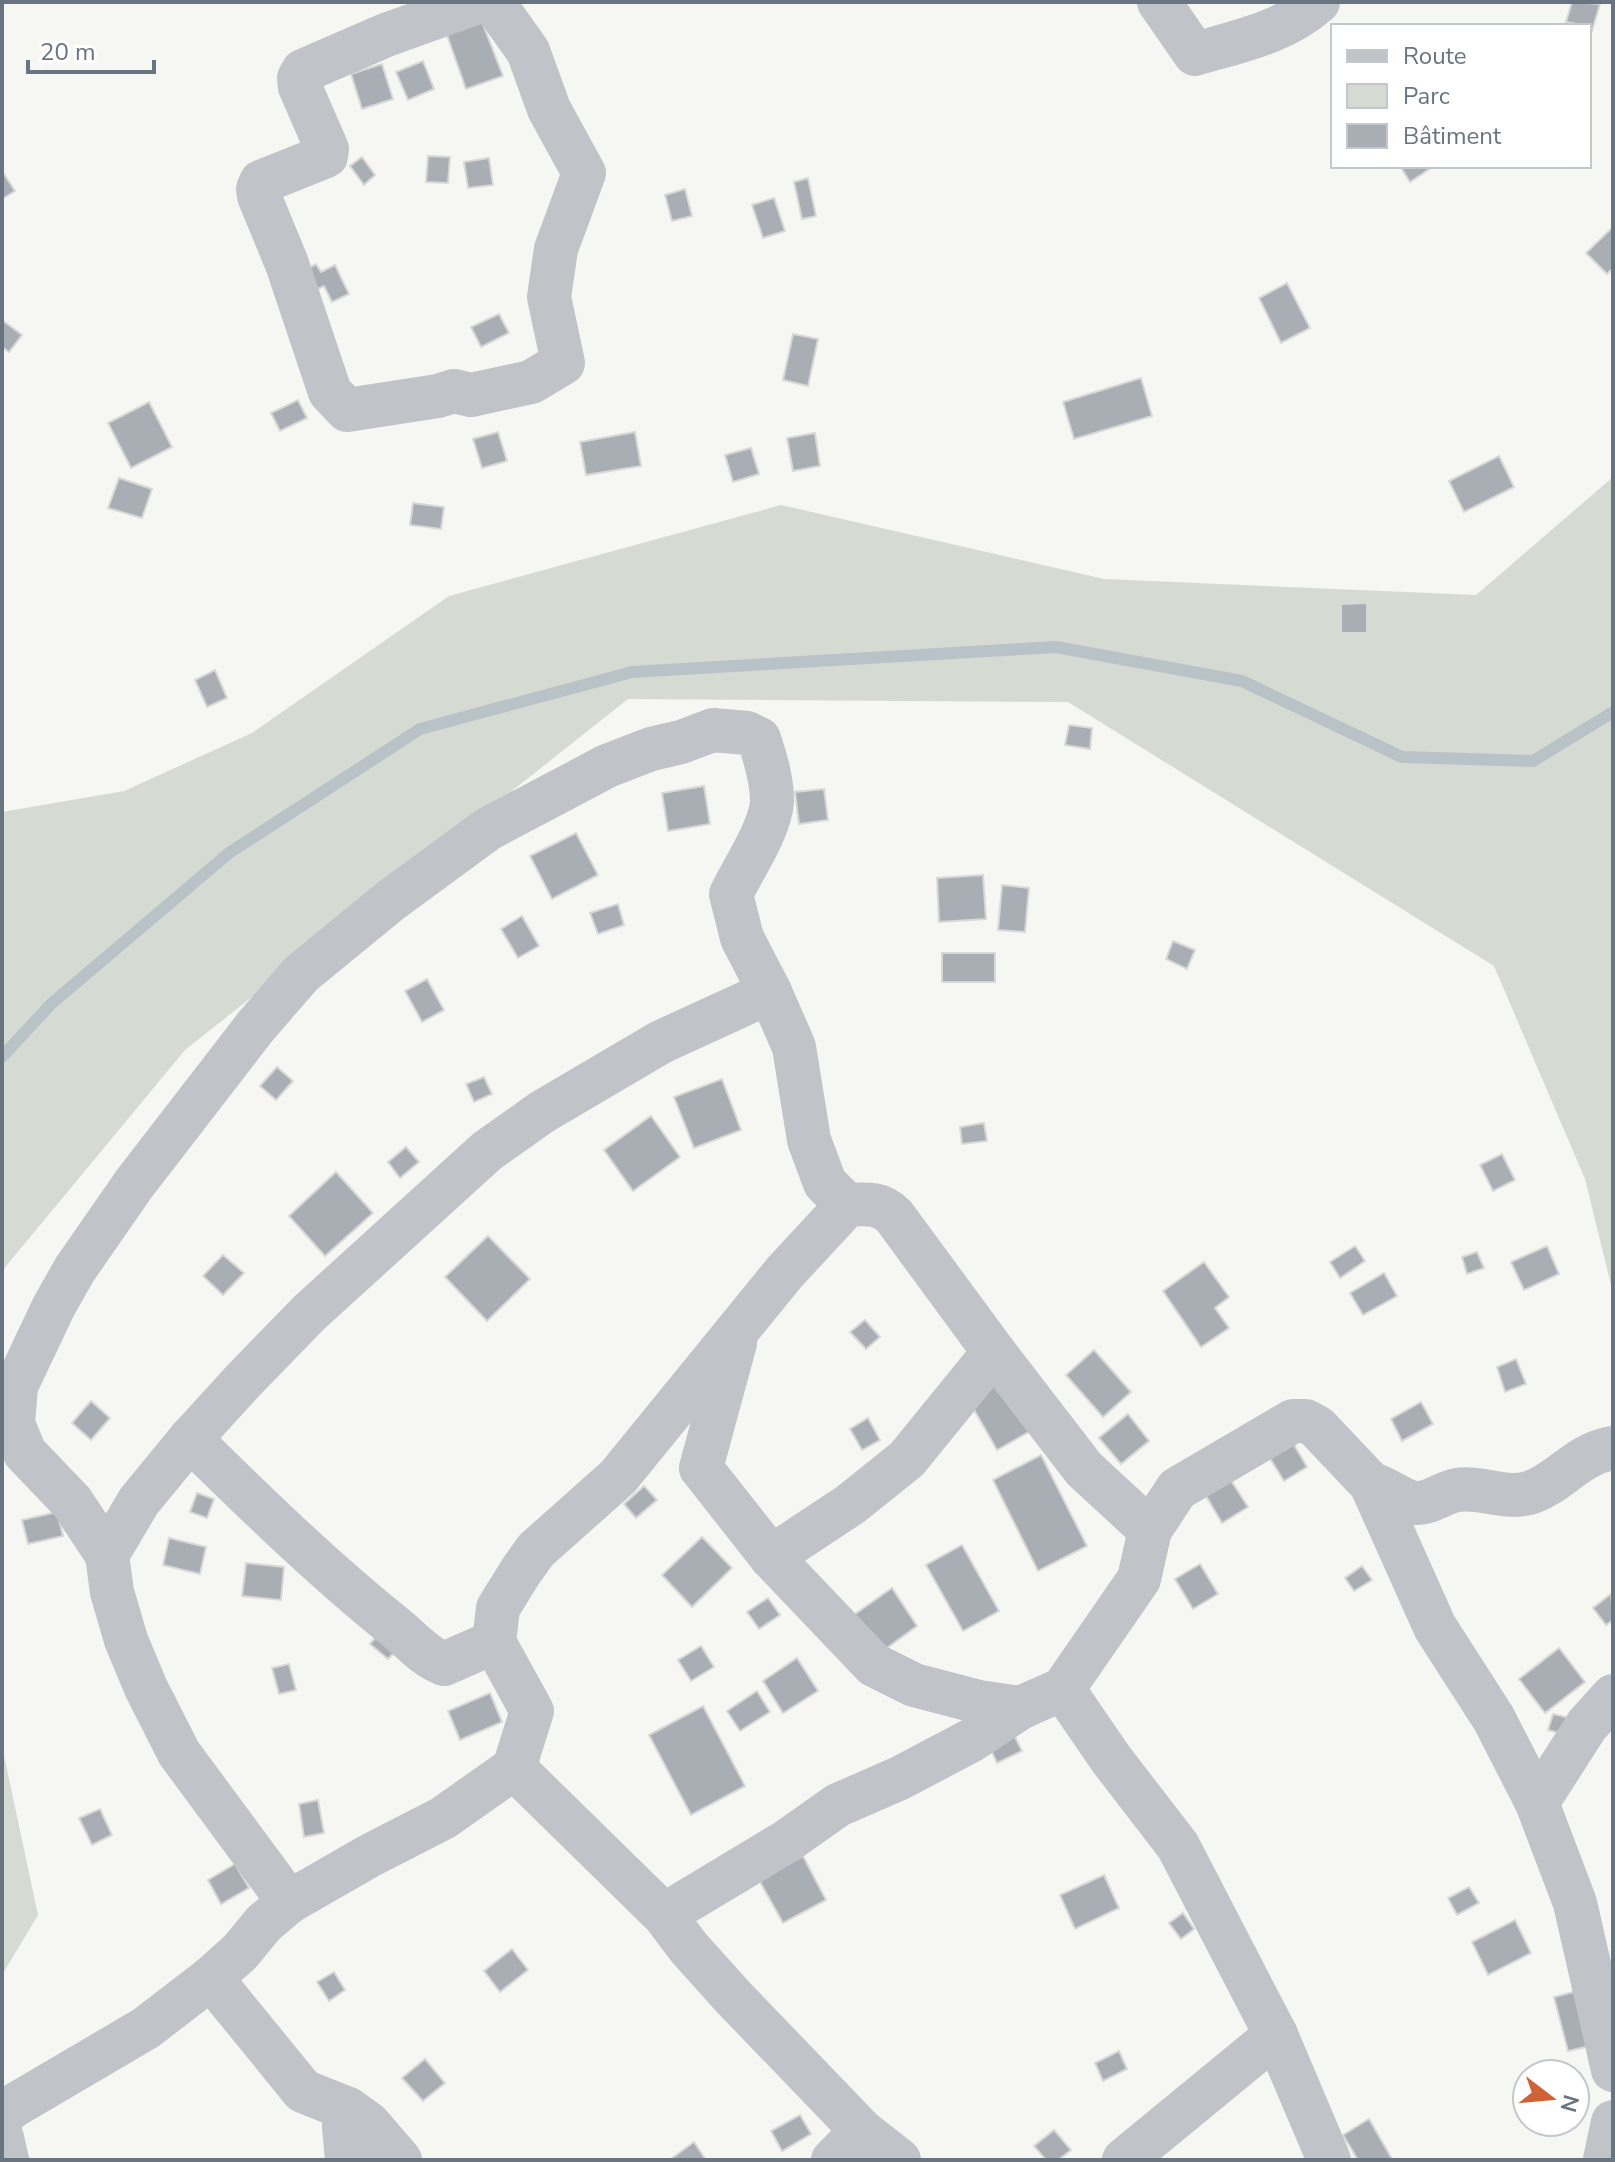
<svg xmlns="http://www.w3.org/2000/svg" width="1615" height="2162" font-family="'Nunito Sans',sans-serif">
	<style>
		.green { fill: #d5dbd3 }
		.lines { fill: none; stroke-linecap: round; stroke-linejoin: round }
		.stream { stroke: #b9c2c7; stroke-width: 12 }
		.building { fill: #a8aeb3; stroke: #d8d8d6; stroke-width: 2 }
		.minor { stroke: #c0c3c7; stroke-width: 44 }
	</style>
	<rect width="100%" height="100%" fill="#f6f6f3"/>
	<!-- green -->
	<g class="green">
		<path d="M1613 477V1293L1585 1179 1494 966 1068 702 628 699 185 1050 2 1271V812L124 791 252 733 449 596 781 505 1104 579 1476 595Z"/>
		<path d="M2 1746 38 1915 2 1975Z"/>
	</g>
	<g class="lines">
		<!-- stream -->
		<path class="stream" d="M2 1057 51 1004 229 853 420 729 632 672 1056 647 1242 681 1402 757 1533 761 1613 712"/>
	</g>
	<!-- building -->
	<g class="building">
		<path d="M1572 2 1600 4 1592 31 1589 30V26L1566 22Z"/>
		<path d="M482 22 503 76 466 89 447 35Z"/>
		<path d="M423 61 434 89 408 100 396 72Z"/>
		<path d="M382 64 393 99 362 109 351 74Z"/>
		<path d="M428 156 450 157 448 183 426 182Z"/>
		<path d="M362 157 375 175 364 185 350 166Z"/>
		<path d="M489 158 493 185 468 188 464 162Z"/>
		<path d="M1400 166H1434L1410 182Z"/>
		<path d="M2 171 15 191 2 199Z"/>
		<path d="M808 178 816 216 802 219 794 182Z"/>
		<path d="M685 189 692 216 672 221 665 195Z"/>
		<path d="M774 198 785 231 763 238 752 205Z"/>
		<path d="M1613 227V268L1607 274 1586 253Z"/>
		<path d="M316 264 321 272 335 265 349 294 332 302 324 286 311 292 301 272Z"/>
		<path d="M1287 283 1310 328 1281 343 1259 298Z"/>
		<path d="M499 314 509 333 481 347 471 327Z"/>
		<path d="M2 320 22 335 9 352 2 347Z"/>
		<path d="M793 334 818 339 808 386 783 380Z"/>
		<path d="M1141 378 1152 416 1074 439 1063 402Z"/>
		<path d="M298 400 307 418 280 431 271 413Z"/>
		<path d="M149 402 172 447 131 468 108 423Z"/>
		<path d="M498 432 507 461 482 468 473 439Z"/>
		<path d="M635 432 641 466 586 475 580 442Z"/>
		<path d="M815 433 820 466 793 471 787 438Z"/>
		<path d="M751 448 759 474 733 482 725 455Z"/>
		<path d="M1499 456 1514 487 1464 512 1449 481Z"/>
		<path d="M119 478 152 489 142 518 108 508Z"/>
		<path d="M413 503 444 507 441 529 410 525Z"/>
		<path d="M1367 603V633H1341V604Z"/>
		<path d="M215 670 227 698 207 707 195 680Z"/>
		<path d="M1069 725 1092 728 1090 749 1065 745Z"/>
		<path d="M704 786 710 824 668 831 662 793Z"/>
		<path d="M824 789 828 820 799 824 795 792Z"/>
		<path d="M576 833 598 875 552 899 530 856Z"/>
		<path d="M983 875 986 919 939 922 937 878Z"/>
		<path d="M1002 885 1029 888 1025 932 998 930Z"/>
		<path d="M618 904 624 925 598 934 590 913Z"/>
		<path d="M522 916 539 946 518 958 501 929Z"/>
		<path d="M1173 941 1195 950 1187 969 1166 959Z"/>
		<rect x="942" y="953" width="53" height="29"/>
		<path d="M427 979 444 1010 422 1022 405 991Z"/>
		<path d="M277 1067 293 1081 276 1100 260 1086Z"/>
		<path d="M484 1077 492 1094 474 1102 466 1084Z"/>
		<path d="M722 1079 741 1130 694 1148 674 1097Z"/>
		<path d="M651 1116 680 1157 633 1191 604 1150Z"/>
		<path d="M984 1123 987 1141 962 1144 960 1127Z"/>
		<path d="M406 1147 419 1162 400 1178 388 1162Z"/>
		<path d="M1502 1154 1515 1180 1493 1191 1480 1165Z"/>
		<path d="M336 1172 373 1213 325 1256 289 1216Z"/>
		<path d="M488 1236 530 1279 487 1321 445 1277Z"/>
		<path d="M1355 1246 1365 1261 1340 1278 1330 1262Z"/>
		<path d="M1547 1246 1559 1274 1524 1290 1511 1262Z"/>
		<path d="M1477 1252 1484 1268 1467 1274 1462 1257Z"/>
		<path d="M223 1255 244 1273 223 1295 203 1276Z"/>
		<path d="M1204 1262 1229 1297 1215 1308 1229 1328 1201 1347 1163 1291Z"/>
		<path d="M1384 1273 1397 1296 1363 1315 1350 1293Z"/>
		<path d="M865 1320 880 1337 866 1349 850 1332Z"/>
		<path d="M1094 1350 1131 1392 1103 1417 1066 1375Z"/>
		<path d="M1516 1359 1526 1384 1505 1392 1497 1367Z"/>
		<path d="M1001 1370 1034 1429 997 1450 964 1392Z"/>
		<path d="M91 1401 110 1418 91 1440 72 1423Z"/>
		<path d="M1421 1402 1433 1424 1402 1441 1391 1419Z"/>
		<path d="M1128 1414 1149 1441 1121 1464 1099 1438Z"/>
		<path d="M868 1418 880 1440 862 1450 850 1429Z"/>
		<path d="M1290 1438 1307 1467 1284 1481 1266 1452Z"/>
		<path d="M1041 1455 1087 1546 1038 1571 993 1480Z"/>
		<path d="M1230 1479 1248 1507 1222 1523 1205 1494Z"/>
		<path d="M644 1486 657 1500 636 1518 624 1504Z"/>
		<path d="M197 1493 214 1499 207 1518 190 1512Z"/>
		<path d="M57 1512 63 1536 28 1544 22 1520Z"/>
		<path d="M702 1537 732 1568 692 1607 662 1575Z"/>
		<path d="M169 1538 206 1547 200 1574 163 1565Z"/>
		<path d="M962 1545 999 1611 963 1631 926 1565Z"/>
		<path d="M246 1563 284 1567 281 1600 242 1596Z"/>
		<path d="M1200 1564 1218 1594 1193 1609 1175 1579Z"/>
		<path d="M1362 1566 1372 1580 1354 1591 1345 1578Z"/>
		<path d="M892 1588 917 1626 877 1655 851 1617Z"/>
		<path d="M1611 1594 1613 1620 1606 1625 1593 1608Z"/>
		<path d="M768 1598 780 1615 759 1629 747 1612Z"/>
		<path d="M383 1629 401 1645 388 1659 370 1644Z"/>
		<path d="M701 1646 714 1667 691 1681 678 1660Z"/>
		<path d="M1559 1648 1585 1682 1545 1713 1519 1679Z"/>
		<path d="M797 1658 818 1691 783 1713 763 1681Z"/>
		<path d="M289 1664 296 1690 279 1694 272 1668Z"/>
		<path d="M757 1691 770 1712 740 1731 727 1711Z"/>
		<path d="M490 1693 502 1722 460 1740 448 1711Z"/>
		<path d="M703 1706 745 1786 691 1815 649 1735Z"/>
		<path d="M1553 1714 1574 1719 1570 1736 1548 1730Z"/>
		<path d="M1011 1729 1022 1751 997 1763 987 1741Z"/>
		<path d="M318 1800 324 1833 304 1837 299 1804Z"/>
		<path d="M100 1809 112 1835 92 1845 79 1818Z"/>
		<path d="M803 1856 826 1900 783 1923 759 1880Z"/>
		<path d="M235 1864 249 1888 221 1904 208 1880Z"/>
		<path d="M1104 1875 1119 1908 1075 1929 1060 1895Z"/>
		<path d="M1469 1887 1479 1903 1457 1915 1448 1898Z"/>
		<path d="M1183 1913 1194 1929 1181 1939 1169 1923Z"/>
		<path d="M1515 1920 1531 1953 1488 1975 1472 1942Z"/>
		<path d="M512 1949 528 1970 500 1992 484 1971Z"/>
		<path d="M334 1972 345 1990 329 2001 317 1982Z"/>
		<path d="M1589 1988 1603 2043 1568 2051 1554 1997Z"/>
		<path d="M1119 2051 1127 2069 1103 2081 1095 2063Z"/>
		<path d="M425 2059 445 2083 423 2101 402 2078Z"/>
		<path d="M800 2115 811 2134 782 2151 771 2131Z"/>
		<path d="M1369 2119 1392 2159 1389 2160H1358L1343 2135Z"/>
		<path d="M1054 2130 1071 2150 1058 2160H1046L1034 2146Z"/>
		<path d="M694 2142 706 2160H671V2159Z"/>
	</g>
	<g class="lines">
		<!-- minor -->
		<g class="minor">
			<path d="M478 2 386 35 303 71 299 78 300 87 327 149 326 156 261 182 258 189 259 196 287 264 330 392 347 410 438 396 454 391 471 395 531 382 563 363 549 297 556 249 584 173 549 109 528 51 493 2"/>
			<path d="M1159 2 1195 54C1239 41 1283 33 1318 2"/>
			<path d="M735 1343 701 1468 771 1557 874 1665 914 1685 979 1702 1020 1708"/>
			<path d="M190 1439C256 1504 323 1569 395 1627 411 1640 425 1657 444 1664L494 1642"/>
			<path d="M1371 1484C1387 1487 1401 1502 1416 1503 1430 1504 1444 1492 1457 1490 1482 1486 1507 1501 1532 1492 1564 1480 1575 1455 1613 1448"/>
			<path d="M1150 1530 1177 1489 1293 1421H1306L1317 1427 1371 1484 1435 1627 1494 1719 1537 1803 1575 1903 1613 2070"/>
			<path d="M107 1555 72 1502 25 1453 13 1424 16 1386 54 1306 75 1269 134 1184 256 1026 301 974 390 901 488 829 607 766 651 749 681 742 713 730 747 733 759 739C766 760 772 780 772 801 771 828 743 869 731 894L742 938 770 992 794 1047 809 1140 825 1183 847 1205"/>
			<path d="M771 1557 851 1504 907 1459 994 1352"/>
			<path d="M1063 1689 1111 1759 1178 1846 1276 2035 1329 2160"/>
			<path d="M1537 1803 1587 1725 1613 1696"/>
			<path d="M289 1902 179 1753 146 1688 126 1640 112 1592 107 1555 139 1501 190 1439 242 1382 309 1313 487 1151 542 1112 661 1042 770 992"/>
			<path d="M664 1915 787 1841 838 1805 900 1778 972 1740 1020 1708 1063 1689 1139 1579 1150 1530 1084 1469 994 1352 894 1216C880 1202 866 1204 847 1205L784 1273 618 1477 536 1550 521 1571 498 1608 494 1642 532 1711 514 1768 664 1915 689 1948 733 1997 862 2131 899 2160"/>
			<path d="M211 1978 303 2091 348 2109 369 2124 400 2160"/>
			<path d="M2 2119 4 2113 15 2105 146 2028 211 1978 240 1952 264 1923 289 1902 369 1856 443 1818 514 1768"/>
			<path d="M2 2138 7 2160"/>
			<path d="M347 2160 344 2127 348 2109"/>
			<path d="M833 2160 862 2131"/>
			<path d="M1124 2160 1276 2035"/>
			<path d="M1605 2160 1613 2122"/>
		</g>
	</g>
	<!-- border -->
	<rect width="1615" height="2162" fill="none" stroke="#687581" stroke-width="8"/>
	<!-- legend -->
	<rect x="1331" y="24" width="260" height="144" fill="#ffffff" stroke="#c3c8cd" stroke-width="2"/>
	<rect x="1347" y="50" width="40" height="12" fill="#c0c3c7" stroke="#c3c8cd" stroke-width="2"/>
	<text x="1403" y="64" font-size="24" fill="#687581">Route</text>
	<rect x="1347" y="84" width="40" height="24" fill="#d5dbd3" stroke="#c3c8cd" stroke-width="2"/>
	<text x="1403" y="104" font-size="24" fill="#687581">Parc</text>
	<rect x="1347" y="124" width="40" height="24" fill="#a8aeb3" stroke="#c3c8cd" stroke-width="2"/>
	<text x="1403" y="144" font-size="24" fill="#687581">Bâtiment</text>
	<!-- north arrow -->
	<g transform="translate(1551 2098) rotate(106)"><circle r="38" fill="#ffffff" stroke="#c3c8cd" stroke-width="2"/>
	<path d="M0-6L14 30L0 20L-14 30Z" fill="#d16238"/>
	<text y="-12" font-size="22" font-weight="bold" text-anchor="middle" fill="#687581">N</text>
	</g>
	<!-- scale -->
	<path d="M28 60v12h126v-12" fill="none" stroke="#687581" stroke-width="4"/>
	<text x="40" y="60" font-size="24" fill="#687581" stroke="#ffffff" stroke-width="6" paint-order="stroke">20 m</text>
</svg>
